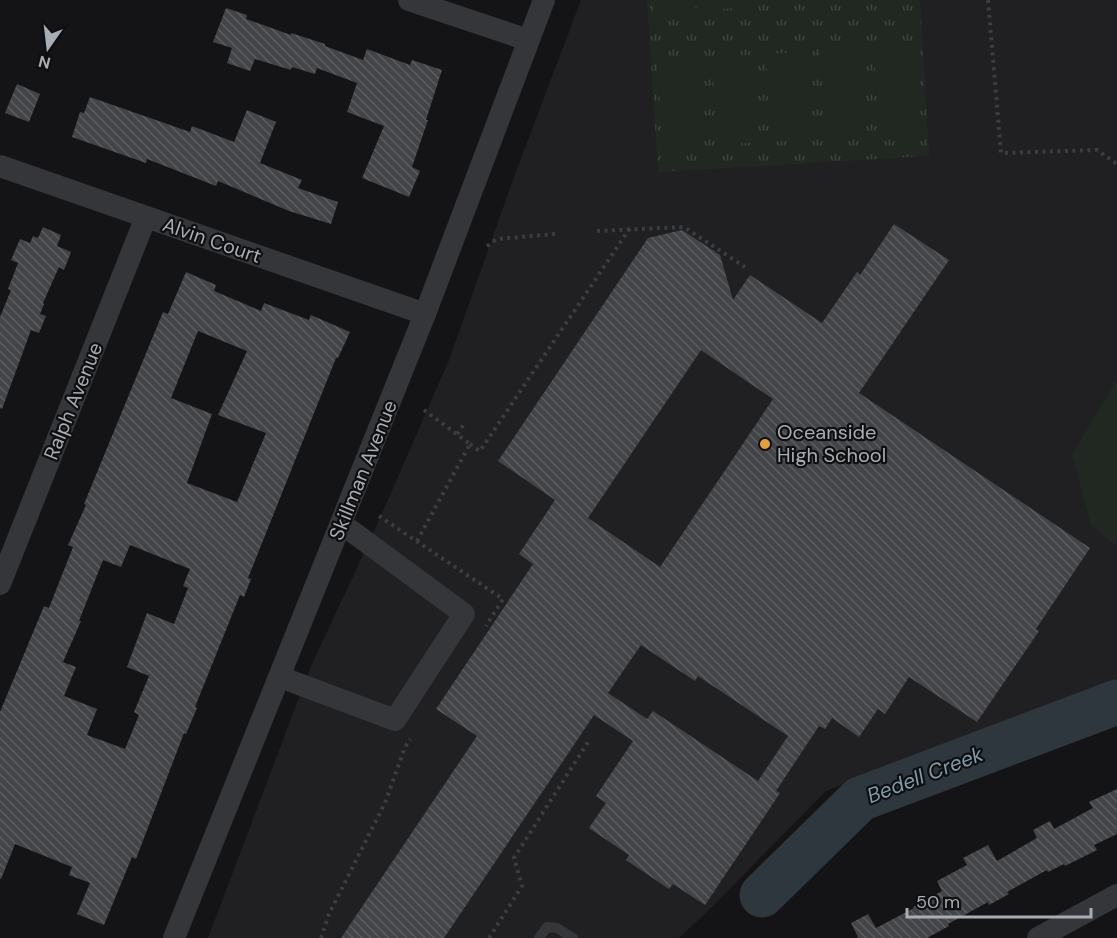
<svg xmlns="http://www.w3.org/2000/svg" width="1117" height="938" font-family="'DM Sans',sans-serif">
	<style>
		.built { fill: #202022 }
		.park { fill: url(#park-tufts) }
		.pitch { fill: #212821 }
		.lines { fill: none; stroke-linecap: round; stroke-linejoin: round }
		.river { stroke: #2e373d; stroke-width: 45 }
		.building { fill: url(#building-back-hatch); fill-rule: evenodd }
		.path { stroke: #3b3d41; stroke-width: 4; stroke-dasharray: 3 4.5; stroke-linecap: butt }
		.service { stroke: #35363a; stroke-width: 10 }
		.minor { stroke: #35363a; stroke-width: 22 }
		.poi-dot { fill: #e2a13f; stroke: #0f0f10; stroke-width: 2 }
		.labels { text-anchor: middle; stroke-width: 4.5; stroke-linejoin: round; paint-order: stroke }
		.street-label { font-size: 20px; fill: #a7acb5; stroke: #0f0f10 }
		.poi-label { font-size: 20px; fill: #a7acb5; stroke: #0f0f10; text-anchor: start }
		.water-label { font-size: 21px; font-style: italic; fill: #809bad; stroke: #0f0f10 }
	</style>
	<defs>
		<pattern id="park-tufts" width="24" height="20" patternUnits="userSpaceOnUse" patternTransform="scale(1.5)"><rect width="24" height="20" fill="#212821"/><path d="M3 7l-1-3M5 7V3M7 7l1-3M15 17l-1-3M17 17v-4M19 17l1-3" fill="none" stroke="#3e443f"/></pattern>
		<pattern id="building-back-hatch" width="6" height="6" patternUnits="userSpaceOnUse" patternTransform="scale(1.5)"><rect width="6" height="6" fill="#434448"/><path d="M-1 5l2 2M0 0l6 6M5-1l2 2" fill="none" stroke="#5b5c60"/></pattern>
	</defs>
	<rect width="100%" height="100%" fill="#141416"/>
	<!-- built -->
	<path class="built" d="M581 0H1117V690L1049 706 826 791 712 907 679 938H208L311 666 376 527 449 360 514 177Z"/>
	<!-- park -->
	<path class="park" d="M647 0H920L929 156 658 172Z"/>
	<!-- pitch -->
	<g class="pitch">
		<path d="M654 0H695L696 11 655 13Z"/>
		<path d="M709 0H749V7L709 10Z"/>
		<path d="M914 46 920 133 879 135 874 48Z"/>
		<path d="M860 48 865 136 825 138 820 50Z"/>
		<path d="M806 52 811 139 771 142 766 54Z"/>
		<path d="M752 55 757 142 717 145 712 57Z"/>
		<path d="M698 58 704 145 663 148 657 61Z"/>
		<path d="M1117 380V546L1091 525 1072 454Z"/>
	</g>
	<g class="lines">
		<!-- river -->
		<path class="river" d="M762 895 860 799 1117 702"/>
	</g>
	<!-- building -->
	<g class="building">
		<path d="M226 8 247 15 246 19 291 35V33L325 44V46L363 60 367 49 410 65 412 60 442 70 426 120H428L412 167 420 171 409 197 362 178 384 126 347 112 357 83 317 68 315 74 292 67 291 70 255 59 250 71 227 63 232 48 213 42Z"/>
		<path d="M17 84 40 94 29 122 5 113Z"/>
		<path d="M90 97 190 132 192 126 234 142 247 110 276 122 260 163 302 180 298 188 338 202 331 224 289 211 218 181 216 186 147 159 146 163 72 137 80 112 84 113Z"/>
		<path d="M894 224 949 260 859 393 1090 548 1036 629 1039 631 977 722 909 677 885 714 878 709 859 737 832 718 825 729 819 726 776 791 780 793 705 905 673 884 669 889 626 860 629 855 589 828 606 803 596 796 633 741 594 715 444 938H341L477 736 436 709 533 564 519 554 555 500 498 461 648 238 682 230 720 255 733 300 750 275 822 323 857 272 860 275ZM701 350 773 399 660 567 588 518ZM641 645 695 681 698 676 788 736 758 781 653 711 647 719 608 693Z"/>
		<path d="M43 227 61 235 57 246 71 252 64 270 59 267 43 303 44 304 40 314 46 316 39 333 31 330 2 409 0 408V317L11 290 8 289 18 263 11 260 20 239 30 243 33 236 38 238Z"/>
		<path d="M186 272 216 285 214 291 261 311 264 303 309 320 311 315 350 332 338 358H336L248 578 251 579 244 597 240 595 195 707 197 708 186 734 184 733 136 859 132 857 104 925 77 914 90 883 69 875 72 867 15 844 1 879H0V712L44 606 49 608 73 547 68 545 86 505 84 504 163 312 168 314ZM198 331 247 351 218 415 266 433 237 502 187 483 212 414 171 398ZM130 545 190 569 183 586 188 588 174 624 147 613 127 667 149 676 134 712 139 715 125 749 87 735 97 709 64 696 76 667 63 662 81 621H79L103 560 121 567Z"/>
		<path d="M1117 789V834L1094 845 1097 850 1065 866 1064 864 1048 872 1047 870 1007 892 1009 894 989 905 988 902 948 924 949 926 927 938H857L858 937 851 923 868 914 876 928 914 908 913 907 942 891 937 881 967 865 963 858 988 845 997 861 1037 838 1033 830 1050 821 1054 829 1093 808 1089 802Z"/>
	</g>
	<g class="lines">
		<!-- path -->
		<g class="path">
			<path d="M988 0 1001 153 1097 150 1117 164"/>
			<path d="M597 231 684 227 745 267"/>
			<path d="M487 246 497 239 555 234"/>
			<path d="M457 434 465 423"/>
			<path d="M470 444 480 451 630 228"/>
			<path d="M379 516 503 599 486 626"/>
			<path d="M417 541 470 444 424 410"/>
			<path d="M321 938 329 914 385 803 405 747 410 739"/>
			<path d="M489 938 522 886 514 858 590 739"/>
		</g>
		<!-- service -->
		<path class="service" d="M539 938 547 927 557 928 573 938"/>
		<!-- minor -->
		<g class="minor">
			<path d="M409 0 528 40"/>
			<path d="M0 166 425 314"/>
			<path d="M0 584 146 217"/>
			<path d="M280 677 395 720 464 614 342 524"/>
			<path d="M174 938 425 314 544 0"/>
			<path d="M1038 938 1117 895"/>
		</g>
	</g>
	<!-- markers -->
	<circle class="poi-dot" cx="765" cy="444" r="6"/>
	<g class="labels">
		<!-- street labels -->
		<g class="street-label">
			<text transform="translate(212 240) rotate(19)" y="7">Alvin Court</text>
			<text transform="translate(73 401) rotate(-68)" y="7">Ralph Avenue</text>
			<text transform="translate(363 470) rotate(-68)" y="7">Skillman Avenue</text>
		</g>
		<!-- poi labels -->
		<g class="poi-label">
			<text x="777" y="439">Oceanside<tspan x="777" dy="23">High School</tspan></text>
		</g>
		<!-- water labels -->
		<g class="water-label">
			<text transform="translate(925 775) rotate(-21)" y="7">Bedell Creek</text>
		</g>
	</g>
	<!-- north arrow -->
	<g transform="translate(48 48) rotate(194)" stroke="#0f0f10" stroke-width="4.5" paint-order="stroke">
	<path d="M0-4.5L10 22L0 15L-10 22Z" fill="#a7acb5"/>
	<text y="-9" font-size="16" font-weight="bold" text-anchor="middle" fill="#a7acb5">N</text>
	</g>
	<!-- scale -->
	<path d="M907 908v9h184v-9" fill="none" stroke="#a7acb5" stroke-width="3"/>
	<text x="916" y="908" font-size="18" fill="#a7acb5" stroke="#0f0f10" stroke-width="4.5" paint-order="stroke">50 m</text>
</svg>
